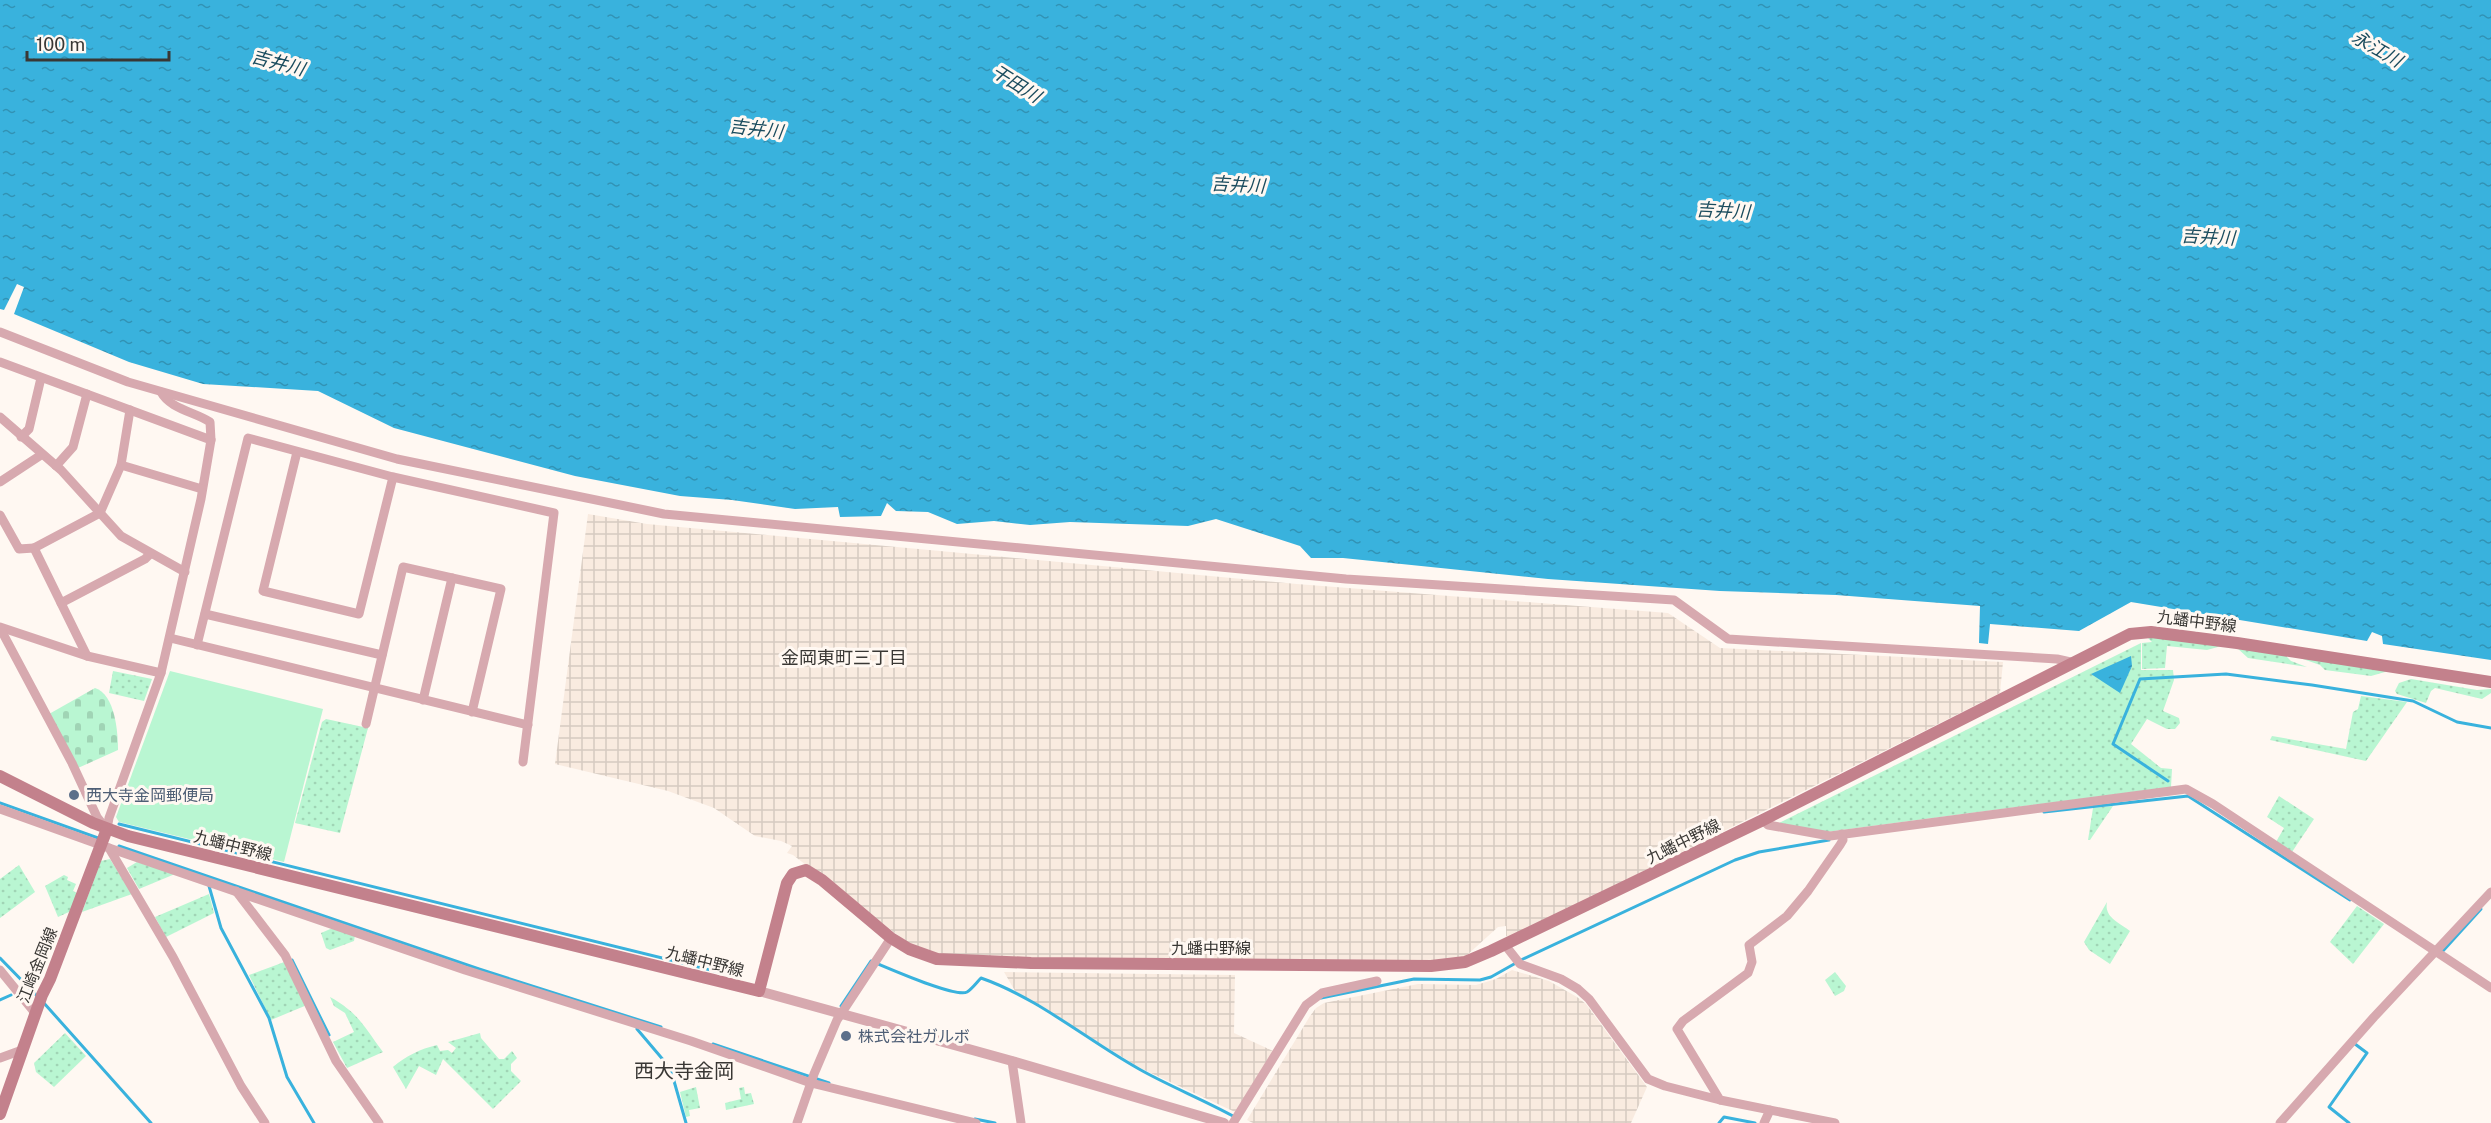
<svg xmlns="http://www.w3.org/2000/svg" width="2491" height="1123" font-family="'Public Sans','Noto Sans JP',sans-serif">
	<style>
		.industrial { fill: url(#industrial-grid) }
		.grass { fill: url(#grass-dots) }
		.cemetery { fill: url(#cemetery-stones) }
		.green { fill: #b9f6d2 }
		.water { fill: url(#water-ripples) }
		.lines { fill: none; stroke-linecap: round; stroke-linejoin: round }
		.stream { stroke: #39b2dd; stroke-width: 3 }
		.minor { stroke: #d7a9af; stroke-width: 9 }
		.tertiary { stroke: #d7a9af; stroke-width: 10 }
		.secondary { stroke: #c3818c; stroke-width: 12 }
		.service-dot { fill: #5c6f8a; stroke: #fff8f2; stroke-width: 2 }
		.labels { text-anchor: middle; stroke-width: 6; stroke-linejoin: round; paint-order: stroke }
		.street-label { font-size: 16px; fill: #393734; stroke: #fff8f2 }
		.service-label { font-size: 16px; fill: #4e5e75; stroke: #fff8f2; text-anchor: start }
		.water-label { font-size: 18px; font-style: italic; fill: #1b4c5e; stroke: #fff8f2 }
		.neighbourhood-label { font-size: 18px; fill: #393734; stroke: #fff8f2 }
		.quarter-label { font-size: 20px; fill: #393734; stroke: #fff8f2 }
	</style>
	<defs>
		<pattern id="industrial-grid" width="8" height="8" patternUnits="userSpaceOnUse" patternTransform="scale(1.5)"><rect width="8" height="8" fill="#f9ebe0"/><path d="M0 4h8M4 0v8" fill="none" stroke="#d6cac1"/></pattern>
		<pattern id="grass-dots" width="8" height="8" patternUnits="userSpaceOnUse" patternTransform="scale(1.5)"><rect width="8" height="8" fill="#b9f6d2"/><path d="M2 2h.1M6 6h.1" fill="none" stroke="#a0d4b5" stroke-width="1.8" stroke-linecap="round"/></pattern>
		<pattern id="cemetery-stones" width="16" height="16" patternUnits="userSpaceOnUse" patternTransform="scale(1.5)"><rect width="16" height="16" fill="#b9f6d2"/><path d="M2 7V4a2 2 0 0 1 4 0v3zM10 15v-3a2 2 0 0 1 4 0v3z" fill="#a0d4b5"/></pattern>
		<pattern id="water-ripples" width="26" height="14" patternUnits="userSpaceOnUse" patternTransform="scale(1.5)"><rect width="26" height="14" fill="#39b2dd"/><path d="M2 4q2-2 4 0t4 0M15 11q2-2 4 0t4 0" fill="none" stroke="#3192b4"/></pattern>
	</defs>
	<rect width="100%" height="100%" fill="#fff8f2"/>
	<!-- industrial -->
	<g class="industrial">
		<path d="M588 514 647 524 1297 584 1668 613 1720 648 2003 662 2000 693 1510 938 1506 936V926L1498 927 1465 957 1432 962 947 957 912 946 793 855 787 853 792 846 781 841 755 836 714 808 668 791 555 764Z"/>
		<path d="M1512 970 1549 981 1577 997 1586 1004 1647 1087 1631 1123H1253L1247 1120 1310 1016 1316 1008 1324 1003 1418 984 1476 985 1496 979Z"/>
		<path d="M1004 972 1235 975 1234 1033 1273 1051 1235 1112 1140 1068 1015 991Z"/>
	</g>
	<!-- grass -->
	<g class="grass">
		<path d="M2147 637 2225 645 2207 650 2167 646 2165 668 2142 669V643L2152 642Z"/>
		<path d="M2141 643V670H2173L2174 680 2163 711 2179 718 2180 723 2175 729H2167L2147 719 2131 744 2161 768 2172 769 2171 787 1826 832 1779 823Z"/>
		<path d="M2236 647 2286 656 2291 661 2307 667 2248 658Z"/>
		<path d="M2300 658 2392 670 2371 676 2325 670 2320 665Z"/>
		<path d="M113 671 152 679 144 701 109 693Z"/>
		<path d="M2411 679 2477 690 2491 689V693L2482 699 2435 688 2431 691 2426 703 2397 694 2395 691 2399 683Z"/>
		<path d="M2361 696 2407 702 2366 761 2270 740 2272 736 2346 749 2353 712 2358 709Z"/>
		<path d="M326 719 368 728 340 833 295 823 322 722Z"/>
		<path d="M2279 796 2314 819 2292 852 2276 842 2284 828 2267 817Z"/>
		<path d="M2113 806 2090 840H2088L2093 808Z"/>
		<path d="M110 859 132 894 82 912 101 861Z"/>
		<path d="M137 862 175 874 139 889 127 868Z"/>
		<path d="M19 865 35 892 0 918V879Z"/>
		<path d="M64 875 68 877 67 880 76 884 73 891 79 894 71 911 58 917 45 886Z"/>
		<path d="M209 894 214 913 166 937 155 917Z"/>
		<path d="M2107 902C2104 917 2118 922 2130 931L2110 964 2089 950 2084 942Z"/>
		<path d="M2357 906 2384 924 2353 964 2330 942Z"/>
		<path d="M335 927 355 935 354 941 330 950 326 948 321 933Z"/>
		<path d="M287 961 307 1005 271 1020 249 975Z"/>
		<path d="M1835 972 1846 986 1844 991 1835 996 1825 980Z"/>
		<path d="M330 997C359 1013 364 1027 383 1052L347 1068 333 1042 354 1032 345 1013 334 1006Z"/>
		<path d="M65 1033 86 1056 54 1087 36 1072 34 1063Z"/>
		<path d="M480 1033 481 1038 499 1059H504L512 1051 517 1058 511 1064V1071L521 1081 493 1109 443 1059 436 1075 419 1066 406 1089 393 1067C406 1056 420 1049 437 1045L440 1051 448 1050 452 1053 456 1048 448 1042Z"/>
		<path d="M696 1087 700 1108 689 1110 690 1116 686 1117 680 1092Z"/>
		<path d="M744 1087 745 1094 751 1093 754 1104 726 1110 725 1103 741 1099 739 1088Z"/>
	</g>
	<!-- cemetery -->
	<path class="cemetery" d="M95 688C115 694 118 732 118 750L78 768 49 714Z"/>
	<!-- green -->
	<path class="green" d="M170 671 323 709 284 862 119 822 116 817Z"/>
	<!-- water -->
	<g class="water">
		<path d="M0 0H2491V660L2383 644 2382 636 2372 632 2367 641 2131 602 2079 631 1990 624 1988 644 1979 643 1980 606 1836 595 1720 591 1548 579 1343 558H1311L1300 546 1216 519 1188 526 1070 522 1030 525 994 521 957 524 928 512 896 511 887 503 881 516 840 517 838 507 795 509 732 500 680 496 575 476 394 428 318 391 203 384 129 362 14 314 24 287 17 284 4 310 0 309Z"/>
		<path d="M2131 656 2132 666 2120 693 2091 674Z"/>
	</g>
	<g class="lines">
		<!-- stream -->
		<g class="stream">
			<path d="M2168 781 2113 744 2140 679 2226 674 2312 685 2413 701 2457 722 2491 728"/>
			<path d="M0 803 98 838"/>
			<path d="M2044 812 2188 796 2350 900"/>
			<path d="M119 824 719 972"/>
			<path d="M119 846 479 969 661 1027"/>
			<path d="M209 886 221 928 269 1018 287 1077 314 1123"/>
			<path d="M2442 952 2481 909"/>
			<path d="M0 958 39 998"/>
			<path d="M292 960 329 1035"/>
			<path d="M1321 998 1414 979 1480 980 1491 977 1523 959 1735 860 1759 852 1829 840"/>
			<path d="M0 1000 11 995"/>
			<path d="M43 1002 151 1123"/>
			<path d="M841 1006 871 961C886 967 955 998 967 992 972 989 977 982 981 978 1038 998 1087 1040 1139 1069 1169 1086 1202 1099 1233 1116"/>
			<path d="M637 1029 665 1062 672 1074 686 1123"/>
			<path d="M713 1044 829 1083"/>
			<path d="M975 1119 995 1123"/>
			<path d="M1719 1123 1724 1117 1755 1123"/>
			<path d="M2349 1123 2329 1107 2367 1053 2355 1044"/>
		</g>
		<!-- minor -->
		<g class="minor">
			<path d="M0 332 128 382 397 459 664 514 1346 579 1674 600 1728 639 2057 659 2075 663"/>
			<path d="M0 362 211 440 201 499 161 673 109 818 107 829"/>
			<path d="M161 392C170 409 195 412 210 422L211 440"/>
			<path d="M0 417 61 470 121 536 185 572"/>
			<path d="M21 437 29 429 41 378"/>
			<path d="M297 452 263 591 359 614 393 477"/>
			<path d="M121 465 202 489"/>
			<path d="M56 466 73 447 87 394"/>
			<path d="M0 482 41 455"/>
			<path d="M0 515 19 549 34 548"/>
			<path d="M61 603 145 559 150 554"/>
			<path d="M205 614 382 655"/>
			<path d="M0 627 87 656 161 673"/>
			<path d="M0 628 72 763 97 817 105 827"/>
			<path d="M170 638 528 725"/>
			<path d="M197 645 248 438 393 477 554 513 523 762"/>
			<path d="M87 656 34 548 100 513 121 465 130 410"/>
			<path d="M423 700 452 578"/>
			<path d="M366 724 403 567 501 589 472 712"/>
			<path d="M0 809 109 848 173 957 241 1086 265 1123"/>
			<path d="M1763 820 1768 825 1830 836 2186 789 2213 804 2491 988"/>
			<path d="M109 848 465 970 691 1041 811 1083 976 1123"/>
			<path d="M236 891 285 955 336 1061 379 1123"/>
			<path d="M1505 945 1520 964 1561 979 1578 989 1589 999 1648 1079 1665 1086 1720 1100"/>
			<path d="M0 970 35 1013"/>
			<path d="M0 1058 22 1050"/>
			<path d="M1012 1061 1021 1123"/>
			<path d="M797 1123 814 1074 837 1020 891 938"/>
			<path d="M1233 1123 1306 1005 1322 993 1377 981"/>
			<path d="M1764 1123 1770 1110"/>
			<path d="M1835 1123 1720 1100 1677 1029 1683 1021 1748 973 1752 962 1749 945 1787 916 1808 891 1840 845 1843 840 1842 834"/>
			<path d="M2280 1123 2374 1017 2491 892"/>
		</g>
		<!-- tertiary -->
		<path class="tertiary" d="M759 991 1012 1061 1224 1123"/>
		<!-- secondary -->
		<g class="secondary">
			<path d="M0 776 93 823 128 836 759 991 787 883 793 874 806 870 822 880 891 938 909 949 937 959 1031 963 1431 966 1465 962 1491 951 1763 820 2130 634 2151 632 2237 643 2491 682"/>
			<path d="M0 1114 42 995 50 979 107 829"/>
		</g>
	</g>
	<!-- markers -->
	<g class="service-dot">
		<circle cx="74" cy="795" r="6"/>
		<circle cx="846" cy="1036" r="6"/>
	</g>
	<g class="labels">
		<!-- street labels -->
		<g class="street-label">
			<text transform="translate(2197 621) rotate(7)" y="6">九蟠中野線</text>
			<text transform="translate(1683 841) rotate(-26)" y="6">九蟠中野線</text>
			<text transform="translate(233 845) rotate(14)" y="6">九蟠中野線</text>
			<text x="1211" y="954">九蟠中野線</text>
			<text transform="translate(705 961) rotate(14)" y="6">九蟠中野線</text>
			<text transform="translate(37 965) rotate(-68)" y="6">江崎金岡線</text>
		</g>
		<!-- service labels -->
		<g class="service-label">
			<text x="86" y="801">西大寺金岡郵便局</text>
			<text x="858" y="1042">株式会社ガルボ</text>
		</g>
		<!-- water labels -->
		<g class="water-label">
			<text transform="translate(2377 49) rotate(30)" y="6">永江川</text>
			<text transform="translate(278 63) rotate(15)" y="6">吉井川</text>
			<text transform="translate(1016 84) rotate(32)" y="6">干田川</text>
			<text transform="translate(756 129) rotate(7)" y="6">吉井川</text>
			<text transform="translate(1238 185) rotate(3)" y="6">吉井川</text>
			<text transform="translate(1723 211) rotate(3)" y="6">吉井川</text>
			<text transform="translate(2208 237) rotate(3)" y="6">吉井川</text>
		</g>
		<!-- neighbourhood labels -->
		<g class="neighbourhood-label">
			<text x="844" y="664">金岡東町三丁目</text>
		</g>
		<!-- quarter labels -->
		<g class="quarter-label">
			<text x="684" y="1078">西大寺金岡</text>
		</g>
	</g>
	<!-- scale -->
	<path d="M27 51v9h142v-9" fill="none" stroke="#393734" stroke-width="3"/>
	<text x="36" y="51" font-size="18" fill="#393734" stroke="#fff8f2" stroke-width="4.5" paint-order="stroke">100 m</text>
</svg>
